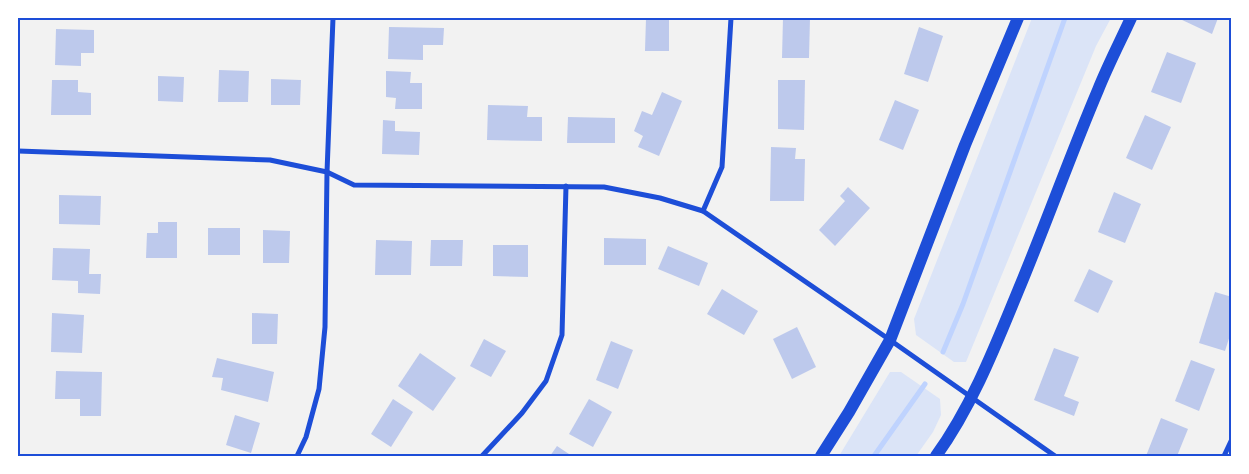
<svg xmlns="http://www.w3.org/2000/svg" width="1249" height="474" font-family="Literata,serif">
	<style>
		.green { fill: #dbe4f7 }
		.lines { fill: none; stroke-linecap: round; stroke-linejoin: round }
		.stream { stroke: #bfd3fe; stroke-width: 5 }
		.building { fill: #bdc9ec }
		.minor { stroke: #1d4ed8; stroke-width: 5 }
		.primary { stroke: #1d4ed8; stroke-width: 12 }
		.neatline { fill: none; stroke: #1d4ed8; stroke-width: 2 }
	</style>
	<rect width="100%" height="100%" fill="#f2f2f2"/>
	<!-- green -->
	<g class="green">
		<path d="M1032 18H1111L1096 46 966 362H954L916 335 914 319Z"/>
		<path d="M890 372H901L940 399 941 415 933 432 916 456H839Z"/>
	</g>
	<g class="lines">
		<!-- stream -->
		<g class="stream">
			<path d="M943 352 963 304 1065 18"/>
			<path d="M874 456 925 384"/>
		</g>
	</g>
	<!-- building -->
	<g class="building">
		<path d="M646 18H669V51H645Z"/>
		<path d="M783 18H810L809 58H782Z"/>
		<path d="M1181 18H1218L1212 34 1180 19Z"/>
		<path d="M389 27 444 28 443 45H423V60L388 59Z"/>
		<path d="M919 27 943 36 928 82 904 74Z"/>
		<path d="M56 29 94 30V53H81V66L55 65Z"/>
		<path d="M1167 52 1196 63 1181 103 1151 92Z"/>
		<path d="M219 70 249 71 248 102H218Z"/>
		<path d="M386 71 411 72 410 83H422V109H395L396 98 386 97Z"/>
		<path d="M158 76 184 77 183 102 158 101Z"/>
		<path d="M271 79 301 80 300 105H271Z"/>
		<path d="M52 80H78V92L91 93V115H51Z"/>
		<path d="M778 80H805L804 130 778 129Z"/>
		<path d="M662 92 682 101 659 156 638 147 643 136 634 131 642 111 652 115Z"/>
		<path d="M895 100 919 110 903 150 879 140Z"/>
		<path d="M488 105 528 106 527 117H542V141L487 140Z"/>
		<path d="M1145 115 1171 127 1152 170 1126 158Z"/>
		<path d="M568 117 615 118V143H567Z"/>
		<path d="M383 120 395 121V131L420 132 419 155 382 154Z"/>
		<path d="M771 147 796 148 795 159H805L804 201H770Z"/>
		<path d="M848 187 870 208 835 246 819 230 845 201 840 196Z"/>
		<path d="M1114 192 1141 204 1125 243 1098 232Z"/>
		<path d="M59 195 101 196 100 225 59 224Z"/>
		<path d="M158 222H177V258H146L147 233H158Z"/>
		<rect x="208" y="228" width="32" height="27"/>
		<path d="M263 230 290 231 289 263H263Z"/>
		<path d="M604 238 646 239V265H604Z"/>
		<path d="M376 240 412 241 411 275H375Z"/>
		<path d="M431 240H463L462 266H430Z"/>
		<path d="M493 245H528V277L493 276Z"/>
		<path d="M668 246 708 263 699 286 658 269Z"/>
		<path d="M53 248 90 249 89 274H101L100 294 78 293V281L52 280Z"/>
		<path d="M1089 269 1113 281 1098 313 1074 301Z"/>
		<path d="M722 289 758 311 744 335 707 314Z"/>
		<path d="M1215 292 1232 297V329L1225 351 1199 343Z"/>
		<path d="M52 313 84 315 82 353 51 352Z"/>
		<path d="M252 313 278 314 277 344H252Z"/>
		<path d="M797 327 816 367 792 379 773 339Z"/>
		<path d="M484 339 506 351 491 377 470 366Z"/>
		<path d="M611 341 633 350 618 389 596 380Z"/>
		<path d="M1054 348 1079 357 1064 396 1079 402 1074 416 1034 400Z"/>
		<path d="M420 353 456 378 433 411 398 386Z"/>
		<path d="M217 358 274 372 268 402 221 390 223 378 212 377Z"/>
		<path d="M1191 360 1215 369 1199 411 1175 401Z"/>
		<path d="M56 371 102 372 101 416H80V399H55Z"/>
		<path d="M393 399 413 412 391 447 371 434Z"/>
		<path d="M589 399 612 412 593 447 569 434Z"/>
		<path d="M235 415 260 423 251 453 226 445Z"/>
		<path d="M1161 418 1188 429 1177 456H1146Z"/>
		<path d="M557 446 572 456H550Z"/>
	</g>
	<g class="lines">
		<!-- minor -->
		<g class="minor">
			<path d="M18 151 270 160 327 172 354 185 604 187 660 198 703 211 890 340 1055 456"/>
			<path d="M703 211 722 167 731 18"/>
			<path d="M297 456 306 437 319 389 325 327 327 172 333 18"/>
			<path d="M482 456 522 413 546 381 562 335 566 186"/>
			<path d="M1224 456 1232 439"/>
		</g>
		<!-- primary -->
		<g class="primary">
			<path d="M821 456 849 412 890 340 965 145 1018 18"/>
			<path d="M936 456C972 406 995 347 1018 291 1046 224 1070 156 1098 90 1108 65 1120 42 1131 18"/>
		</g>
	</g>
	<!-- border -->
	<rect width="1249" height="474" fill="none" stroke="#ffffff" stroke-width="38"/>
	<rect x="19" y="19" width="1211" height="436" class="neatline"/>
</svg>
